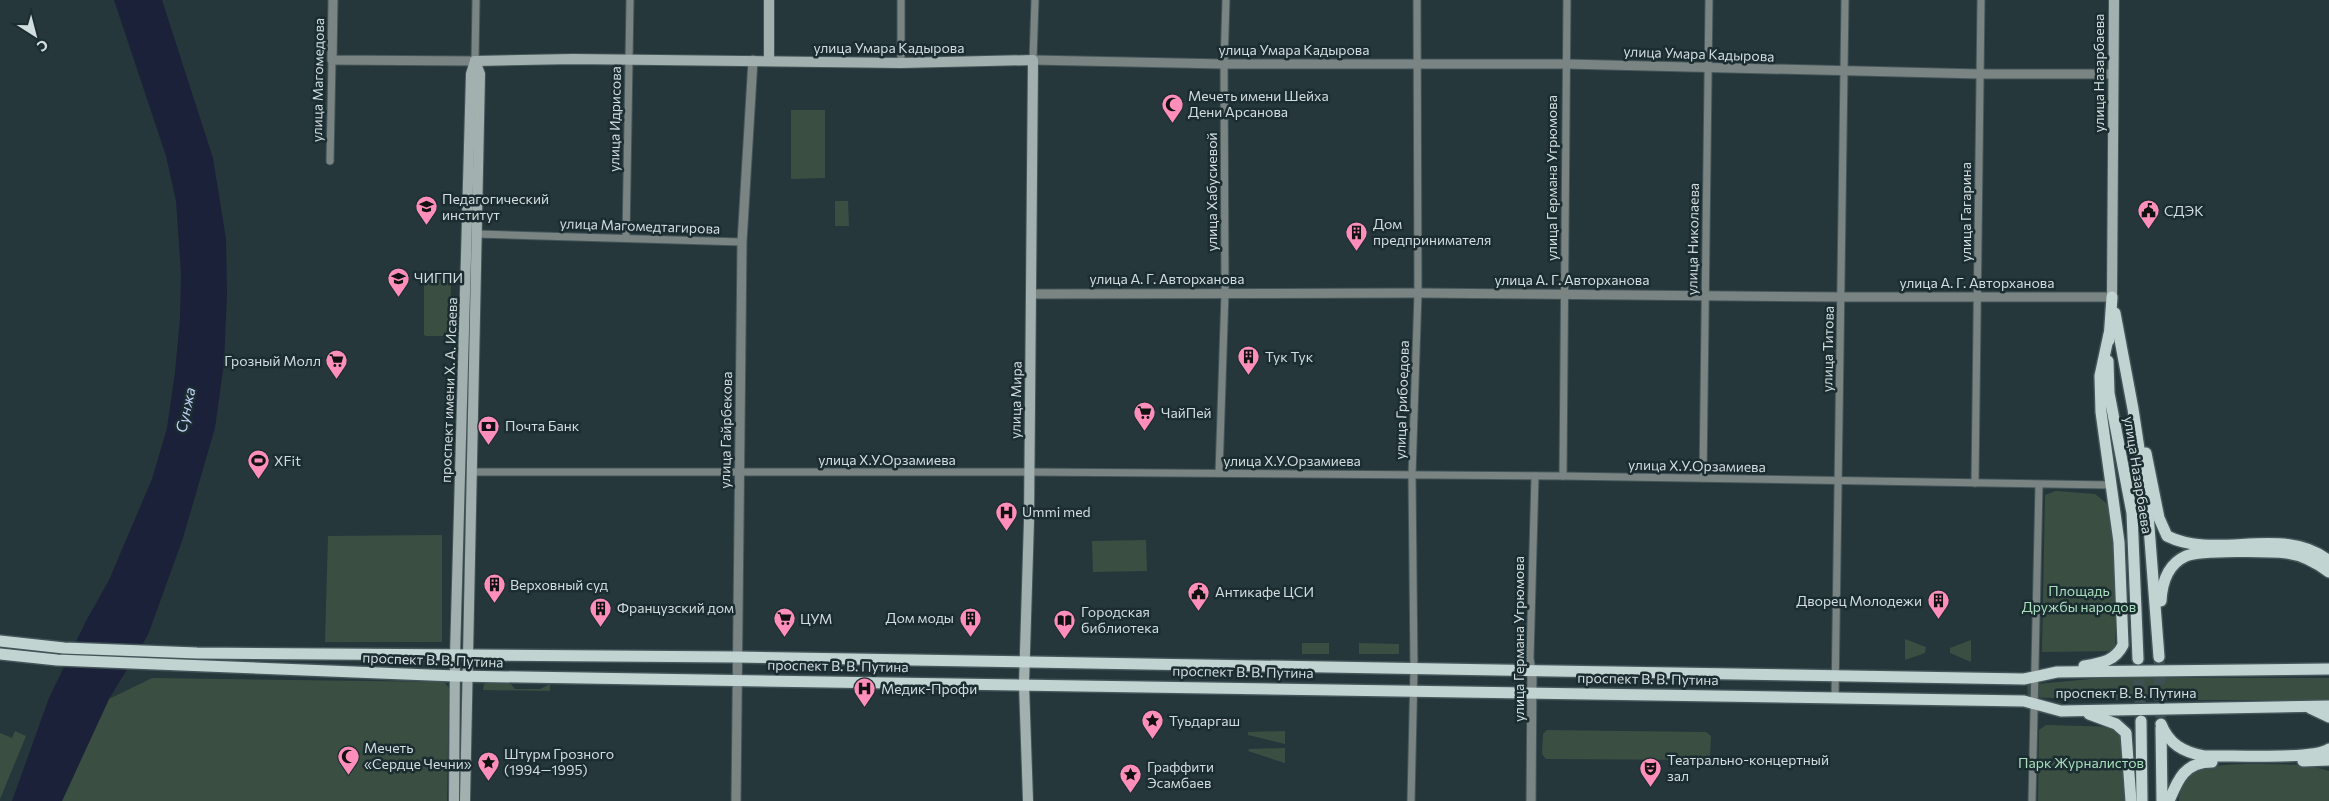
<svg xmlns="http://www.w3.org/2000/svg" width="2329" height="801" font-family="Commissioner,sans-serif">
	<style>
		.green { fill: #3a4f42 }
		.water { fill: #1b2138 }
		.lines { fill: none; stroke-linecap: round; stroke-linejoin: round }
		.primary-tunnel { stroke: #3f5054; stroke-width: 11; stroke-dasharray: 11 5.5; stroke-linecap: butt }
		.minor-casing { stroke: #445559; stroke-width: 9 }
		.tertiary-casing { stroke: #445559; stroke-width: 11 }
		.secondary-casing { stroke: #445559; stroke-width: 12 }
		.primary-casing { stroke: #445559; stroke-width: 14 }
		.minor { stroke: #7a8482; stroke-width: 7 }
		.tertiary { stroke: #7a8482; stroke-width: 9 }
		.secondary { stroke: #a2b1af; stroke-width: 10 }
		.primary { stroke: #c1d4d1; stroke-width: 11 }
		.labels { text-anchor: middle; stroke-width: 5; stroke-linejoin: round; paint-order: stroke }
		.street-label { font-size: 14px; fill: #d2dddf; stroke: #1b2d31 }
		.poi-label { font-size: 14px; fill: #d2dddf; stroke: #1b2d31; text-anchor: start }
		.park-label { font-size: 14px; fill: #a9dfbd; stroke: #1b2d31 }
		.water-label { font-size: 15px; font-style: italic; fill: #c5d3fc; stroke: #1b2d31 }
	</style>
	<rect width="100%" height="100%" fill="#25373b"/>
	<!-- green -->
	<g class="green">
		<path d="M791 110H825V178L791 179Z"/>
		<path d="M835 201H848L849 226H835Z"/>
		<path d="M451 276 450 336H426L424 335V279H442Z"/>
		<path d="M2056 491 2095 494 2110 506 2116 546 2115 651 2042 652 2045 495Z"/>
		<path d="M442 535V642H325L328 536Z"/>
		<path d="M1146 540 1147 571 1093 572 1092 541Z"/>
		<path d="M1905 639 1926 647 1925 653 1905 660Z"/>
		<path d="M1971 640V662L1950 653V648Z"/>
		<rect x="1302" y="643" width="27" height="11"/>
		<path d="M1359 643 1399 644V654H1359Z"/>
		<path d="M152 678 444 682 449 688 447 801H62L109 699Z"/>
		<path d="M2101 678H2329V700H2111L2028 697 2027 685Z"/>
		<path d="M487 683 511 684 515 689H540L550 684V691L483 690 484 684Z"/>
		<path d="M2046 725 2118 727 2122 730 2125 801H2038L2039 730Z"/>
		<path d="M1547 730 1706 732 1711 736 1710 756 1705 760 1546 759 1542 754 1543 734Z"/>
		<path d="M15 731 26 736 0 799V733L12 738Z"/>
		<path d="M1285 731V744L1248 735V732Z"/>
		<path d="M1285 748V763L1248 751 1249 749Z"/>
		<path d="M2307 765 2329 771V801H2179C2179 792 2183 779 2191 773 2208 760 2283 765 2307 765Z"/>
	</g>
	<!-- water -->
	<path class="water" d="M114 0H162L213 158 226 239 227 294 224 363 215 428 183 538 148 635 109 699 62 801H12L49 698 86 621 109 580 152 479 167 428 175 372 180 319 181 273 176 201 166 156Z"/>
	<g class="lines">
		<!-- primary-tunnel -->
		<g class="primary-tunnel">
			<path d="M2159 657 2161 724"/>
			<path d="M2138 663 2141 720"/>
		</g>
		<defs>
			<g id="minor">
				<path d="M1033 60 1035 0"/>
				<path d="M475 61 476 0"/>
				<path d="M901 63V0"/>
				<path d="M330 161 332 60"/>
				<path d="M477 234 742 242"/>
				<path d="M626 238 630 0"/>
				<path d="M473 472H1029L1563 476 2111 485"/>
				<path d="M1219 473 1225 293 1224 64 1226 0"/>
				<path d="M1563 476 1567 0"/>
				<path d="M1703 478 1709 0"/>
				<path d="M1975 483 1981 0"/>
				<path d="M1532 671 1530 658 1535 476"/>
				<path d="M1835 698 1845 0"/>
				<path d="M1411 801 1414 669 1412 475 1418 293 1417 0"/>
				<path d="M2032 801 2039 485"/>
			</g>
			<g id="tertiary">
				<path d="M333 0 332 60 475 61"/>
				<path d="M1033 60 1224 64H1566L1980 74H2113"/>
				<path d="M1031 294 1418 293 1842 297H2112"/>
				<path d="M736 801 742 242 753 60"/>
				<path d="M1531 801 1532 671"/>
			</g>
			<g id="secondary">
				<path d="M769 60V0"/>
				<path d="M475 61 573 59 901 63 1033 60 1029 520 1024 684 1028 801"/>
				<path d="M2112 297 2114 0"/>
				<path d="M454 801 455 656 471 74 475 61"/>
				<path d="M465 801 480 74 475 61"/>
			</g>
			<g id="primary">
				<path d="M2115 313 2133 409 2147 501 2159 657"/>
				<path d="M2109 340 2112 297"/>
				<path d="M2108 361 2109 393 2132 513 2138 659"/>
				<path d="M2146 453 2159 518 2167 536C2217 561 2283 524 2329 561"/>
				<path d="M2161 601C2162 582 2168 564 2186 556 2199 550 2271 551 2287 553 2302 555 2317 563 2329 572"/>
				<path d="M0 641 64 648 197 653 737 657 2024 679 2057 672 2329 669"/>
				<path d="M0 654 57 660 455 676 2024 701 2061 711 2329 706"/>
				<path d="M2084 666C2102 663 2115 661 2123 645L2119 542 2101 412 2100 376 2109 334"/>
				<path d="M2310 708 2329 717"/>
				<path d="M2089 714 2116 724 2126 733 2131 801"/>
				<path d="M2141 721 2142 801"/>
				<path d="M2161 724C2169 744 2183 752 2204 756 2228 755 2313 760 2329 749"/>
				<path d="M2161 728 2162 801"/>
				<path d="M2303 761 2329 760"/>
				<path d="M2169 801C2178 779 2185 762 2212 762"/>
			</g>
		</defs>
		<!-- minor casing -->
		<use href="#minor" class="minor-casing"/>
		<!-- tertiary casing -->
		<use href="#tertiary" class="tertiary-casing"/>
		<!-- secondary casing -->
		<use href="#secondary" class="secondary-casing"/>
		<!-- primary casing -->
		<use href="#primary" class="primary-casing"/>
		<!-- minor -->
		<use href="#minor" class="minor"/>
		<!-- tertiary -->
		<use href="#tertiary" class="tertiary"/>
		<!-- secondary -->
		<use href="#secondary" class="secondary"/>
		<!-- primary -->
		<use href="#primary" class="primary"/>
	</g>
	<!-- icons -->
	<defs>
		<symbol id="mosque-pin" viewBox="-11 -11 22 30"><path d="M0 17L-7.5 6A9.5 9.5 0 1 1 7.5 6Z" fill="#ff8eba" stroke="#1b2d31"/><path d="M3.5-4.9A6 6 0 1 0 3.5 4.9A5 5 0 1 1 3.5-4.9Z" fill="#111"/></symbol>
		<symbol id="university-pin" viewBox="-11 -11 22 30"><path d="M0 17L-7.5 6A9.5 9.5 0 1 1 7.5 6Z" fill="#ff8eba" stroke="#1b2d31"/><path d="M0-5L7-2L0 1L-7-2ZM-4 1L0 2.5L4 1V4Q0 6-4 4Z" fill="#111"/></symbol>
		<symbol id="civic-pin" viewBox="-11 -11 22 30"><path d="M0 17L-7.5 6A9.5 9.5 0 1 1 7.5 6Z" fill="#ff8eba" stroke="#1b2d31"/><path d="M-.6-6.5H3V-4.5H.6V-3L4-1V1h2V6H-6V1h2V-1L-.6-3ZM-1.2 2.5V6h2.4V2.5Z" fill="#111"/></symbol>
		<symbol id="building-pin" viewBox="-11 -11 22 30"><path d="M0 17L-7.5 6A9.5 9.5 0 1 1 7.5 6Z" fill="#ff8eba" stroke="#1b2d31"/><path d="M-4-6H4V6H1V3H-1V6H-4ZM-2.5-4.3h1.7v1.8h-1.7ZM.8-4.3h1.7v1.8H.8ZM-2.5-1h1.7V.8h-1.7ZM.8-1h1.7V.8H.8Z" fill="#111"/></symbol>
		<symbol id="supermarket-pin" viewBox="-11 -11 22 30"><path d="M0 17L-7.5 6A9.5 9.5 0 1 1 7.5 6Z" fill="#ff8eba" stroke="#1b2d31"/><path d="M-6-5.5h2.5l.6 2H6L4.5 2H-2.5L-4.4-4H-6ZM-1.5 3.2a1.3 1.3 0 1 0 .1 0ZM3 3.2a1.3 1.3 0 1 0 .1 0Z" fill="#111"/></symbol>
		<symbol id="bank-pin" viewBox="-11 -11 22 30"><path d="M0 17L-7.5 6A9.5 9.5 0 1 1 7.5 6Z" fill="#ff8eba" stroke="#1b2d31"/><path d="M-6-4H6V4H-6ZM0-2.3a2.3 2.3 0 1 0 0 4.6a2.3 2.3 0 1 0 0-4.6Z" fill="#111"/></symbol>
		<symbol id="stadium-pin" viewBox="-11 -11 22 30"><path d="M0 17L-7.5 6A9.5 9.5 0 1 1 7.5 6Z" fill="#ff8eba" stroke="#1b2d31"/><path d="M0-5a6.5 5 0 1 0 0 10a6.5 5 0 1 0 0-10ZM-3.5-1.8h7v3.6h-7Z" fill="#111"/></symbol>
		<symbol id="hospital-pin" viewBox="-11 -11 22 30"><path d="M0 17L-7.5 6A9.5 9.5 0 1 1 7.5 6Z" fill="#ff8eba" stroke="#1b2d31"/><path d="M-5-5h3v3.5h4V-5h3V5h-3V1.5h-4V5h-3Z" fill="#111"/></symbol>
		<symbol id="library-pin" viewBox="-11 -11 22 30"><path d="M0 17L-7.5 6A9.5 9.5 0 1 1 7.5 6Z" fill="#ff8eba" stroke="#1b2d31"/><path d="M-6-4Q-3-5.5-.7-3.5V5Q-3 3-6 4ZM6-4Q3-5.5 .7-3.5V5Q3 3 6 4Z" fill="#111"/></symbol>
		<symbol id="sight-pin" viewBox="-11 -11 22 30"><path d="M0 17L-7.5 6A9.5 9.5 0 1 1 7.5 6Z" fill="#ff8eba" stroke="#1b2d31"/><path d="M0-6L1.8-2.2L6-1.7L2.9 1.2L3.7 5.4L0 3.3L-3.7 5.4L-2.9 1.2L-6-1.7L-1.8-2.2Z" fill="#111"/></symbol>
		<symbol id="theatre-pin" viewBox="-11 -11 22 30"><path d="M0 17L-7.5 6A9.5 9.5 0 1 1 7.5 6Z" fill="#ff8eba" stroke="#1b2d31"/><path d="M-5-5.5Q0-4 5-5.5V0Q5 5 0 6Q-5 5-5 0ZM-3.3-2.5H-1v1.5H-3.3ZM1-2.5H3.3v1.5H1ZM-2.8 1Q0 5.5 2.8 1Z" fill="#111"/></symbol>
	</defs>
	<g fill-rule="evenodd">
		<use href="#mosque-pin" x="1160" y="92" width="25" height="34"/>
		<use href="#university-pin" x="414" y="194" width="25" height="34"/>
		<use href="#civic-pin" x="2136" y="198" width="25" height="34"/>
		<use href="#building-pin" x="1344" y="220" width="25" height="34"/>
		<use href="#university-pin" x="386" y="266" width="25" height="34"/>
		<use href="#building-pin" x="1236" y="344" width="25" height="34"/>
		<use href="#supermarket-pin" x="324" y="348" width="25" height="34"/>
		<use href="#supermarket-pin" x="1132" y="400" width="25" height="34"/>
		<use href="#bank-pin" x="476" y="414" width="25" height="34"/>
		<use href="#stadium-pin" x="246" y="448" width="25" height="34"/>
		<use href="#hospital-pin" x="994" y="500" width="25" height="34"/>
		<use href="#building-pin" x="482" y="572" width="25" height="34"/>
		<use href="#civic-pin" x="1186" y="580" width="25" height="34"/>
		<use href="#building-pin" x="1926" y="588" width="25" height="34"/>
		<use href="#building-pin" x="588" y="596" width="25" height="34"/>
		<use href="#building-pin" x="958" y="606" width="25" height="34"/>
		<use href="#supermarket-pin" x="772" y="606" width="25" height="34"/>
		<use href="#library-pin" x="1052" y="608" width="25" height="34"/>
		<use href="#hospital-pin" x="852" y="676" width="25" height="34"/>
		<use href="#sight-pin" x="1140" y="708" width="25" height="34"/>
		<use href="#mosque-pin" x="336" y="744" width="25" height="34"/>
		<use href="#sight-pin" x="476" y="750" width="25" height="34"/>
		<use href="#theatre-pin" x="1638" y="756" width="25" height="34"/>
		<use href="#sight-pin" x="1118" y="762" width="25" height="34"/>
	</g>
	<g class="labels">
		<!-- street labels -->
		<g class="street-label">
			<text x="889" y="53">улица Умара Кадырова</text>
			<text x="1294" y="55">улица Умара Кадырова</text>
			<text transform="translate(1699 54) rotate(2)" y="5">улица Умара Кадырова</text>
			<text transform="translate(2099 73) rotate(-90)" y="5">улица Назарбаева</text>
			<text transform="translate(318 80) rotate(-89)" y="5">улица Магомедова</text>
			<text transform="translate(615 119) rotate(-89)" y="5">улица Идрисова</text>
			<text transform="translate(1552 178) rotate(-90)" y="5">улица Германа Угрюмова</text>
			<text transform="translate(1212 192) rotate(-90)" y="5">улица Хабусиевой</text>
			<text transform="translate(1966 212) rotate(-90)" y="5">улица Гагарина</text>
			<text transform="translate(640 226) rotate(2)" y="5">улица Магомедтагирова</text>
			<text transform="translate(1693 239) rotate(-89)" y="5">улица Николаева</text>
			<text x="1167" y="284">улица А. Г. Авторханова</text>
			<text x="1572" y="285">улица А. Г. Авторханова</text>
			<text x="1977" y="288">улица А. Г. Авторханова</text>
			<text transform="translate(1828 349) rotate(-89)" y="5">улица Титова</text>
			<text transform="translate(449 390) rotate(-88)" y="5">проспект имени Х. А. Исаева</text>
			<text transform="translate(1016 400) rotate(-89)" y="5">улица Мира</text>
			<text transform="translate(1402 400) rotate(-88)" y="5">улица Грибоедова</text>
			<text transform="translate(726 430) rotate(-89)" y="5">улица Гайрбекова</text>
			<text x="887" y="465">улица Х.У.Орзамиева</text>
			<text x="1292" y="466">улица Х.У.Орзамиева</text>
			<text transform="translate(1697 466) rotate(1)" y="5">улица Х.У.Орзамиева</text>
			<text transform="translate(2138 475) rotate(81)" y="5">улица Назарбаева</text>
			<text transform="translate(1519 639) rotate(-90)" y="5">улица Германа Угрюмова</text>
			<text transform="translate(433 660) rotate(2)" y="5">проспект В. В. Путина</text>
			<text transform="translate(838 666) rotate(1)" y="5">проспект В. В. Путина</text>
			<text transform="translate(1243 672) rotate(1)" y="5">проспект В. В. Путина</text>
			<text transform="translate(1648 679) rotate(1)" y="5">проспект В. В. Путина</text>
			<text x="2126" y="698">проспект В. В. Путина</text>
		</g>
		<!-- poi labels -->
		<g class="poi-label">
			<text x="1188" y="101">Мечеть имени Шейха<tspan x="1188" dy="16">Дени Арсанова</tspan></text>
			<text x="442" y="204">Педагогический<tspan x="442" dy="16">институт</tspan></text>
			<text x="2164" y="216">СДЭК</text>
			<text x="1373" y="229">Дом<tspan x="1373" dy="16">предпринимателя</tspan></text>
			<text x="414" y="283">ЧИГПИ</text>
			<text x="1265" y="362">Тук Тук</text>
			<text x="321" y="366" text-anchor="end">Грозный Молл</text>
			<text x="1161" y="418">ЧайПей</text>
			<text x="505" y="431">Почта Банк</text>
			<text x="274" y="466">XFit</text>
			<text x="1022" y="517">Ummi med</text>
			<text x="510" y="590">Верховный суд</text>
			<text x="1215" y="597">Антикафе ЦСИ</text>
			<text x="1922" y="606" text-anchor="end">Дворец Молодежи</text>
			<text x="617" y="613">Французский дом</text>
			<text x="1081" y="617">Городская<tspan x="1081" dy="16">библиотека</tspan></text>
			<text x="954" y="623" text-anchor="end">Дом моды</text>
			<text x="800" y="624">ЦУМ</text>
			<text x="881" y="694">Медик-Профи</text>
			<text x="1169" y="726">Туьдаргаш</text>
			<text x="364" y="753">Мечеть<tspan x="364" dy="16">«Сердце Чечни»</tspan></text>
			<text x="504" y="759">Штурм Грозного<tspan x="504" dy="16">(1994—1995)</tspan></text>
			<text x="1667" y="765">Театрально-концертный<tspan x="1667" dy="16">зал</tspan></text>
			<text x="1147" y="772">Граффити<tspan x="1147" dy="16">Эсамбаев</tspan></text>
		</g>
		<!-- park labels -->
		<g class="park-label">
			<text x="2079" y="596">Площадь<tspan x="2079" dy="16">Дружбы народов</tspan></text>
			<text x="2081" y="768">Парк Журналистов</text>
		</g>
		<!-- water labels -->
		<g class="water-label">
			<text transform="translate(186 410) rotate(-78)" y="5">Сунжа</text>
		</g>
	</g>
	<!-- north arrow -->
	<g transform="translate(35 35) rotate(144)" stroke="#1b2d31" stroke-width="4" paint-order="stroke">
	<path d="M0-4L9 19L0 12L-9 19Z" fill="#d2dddf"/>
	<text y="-8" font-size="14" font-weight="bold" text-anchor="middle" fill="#d2dddf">С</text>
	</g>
</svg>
